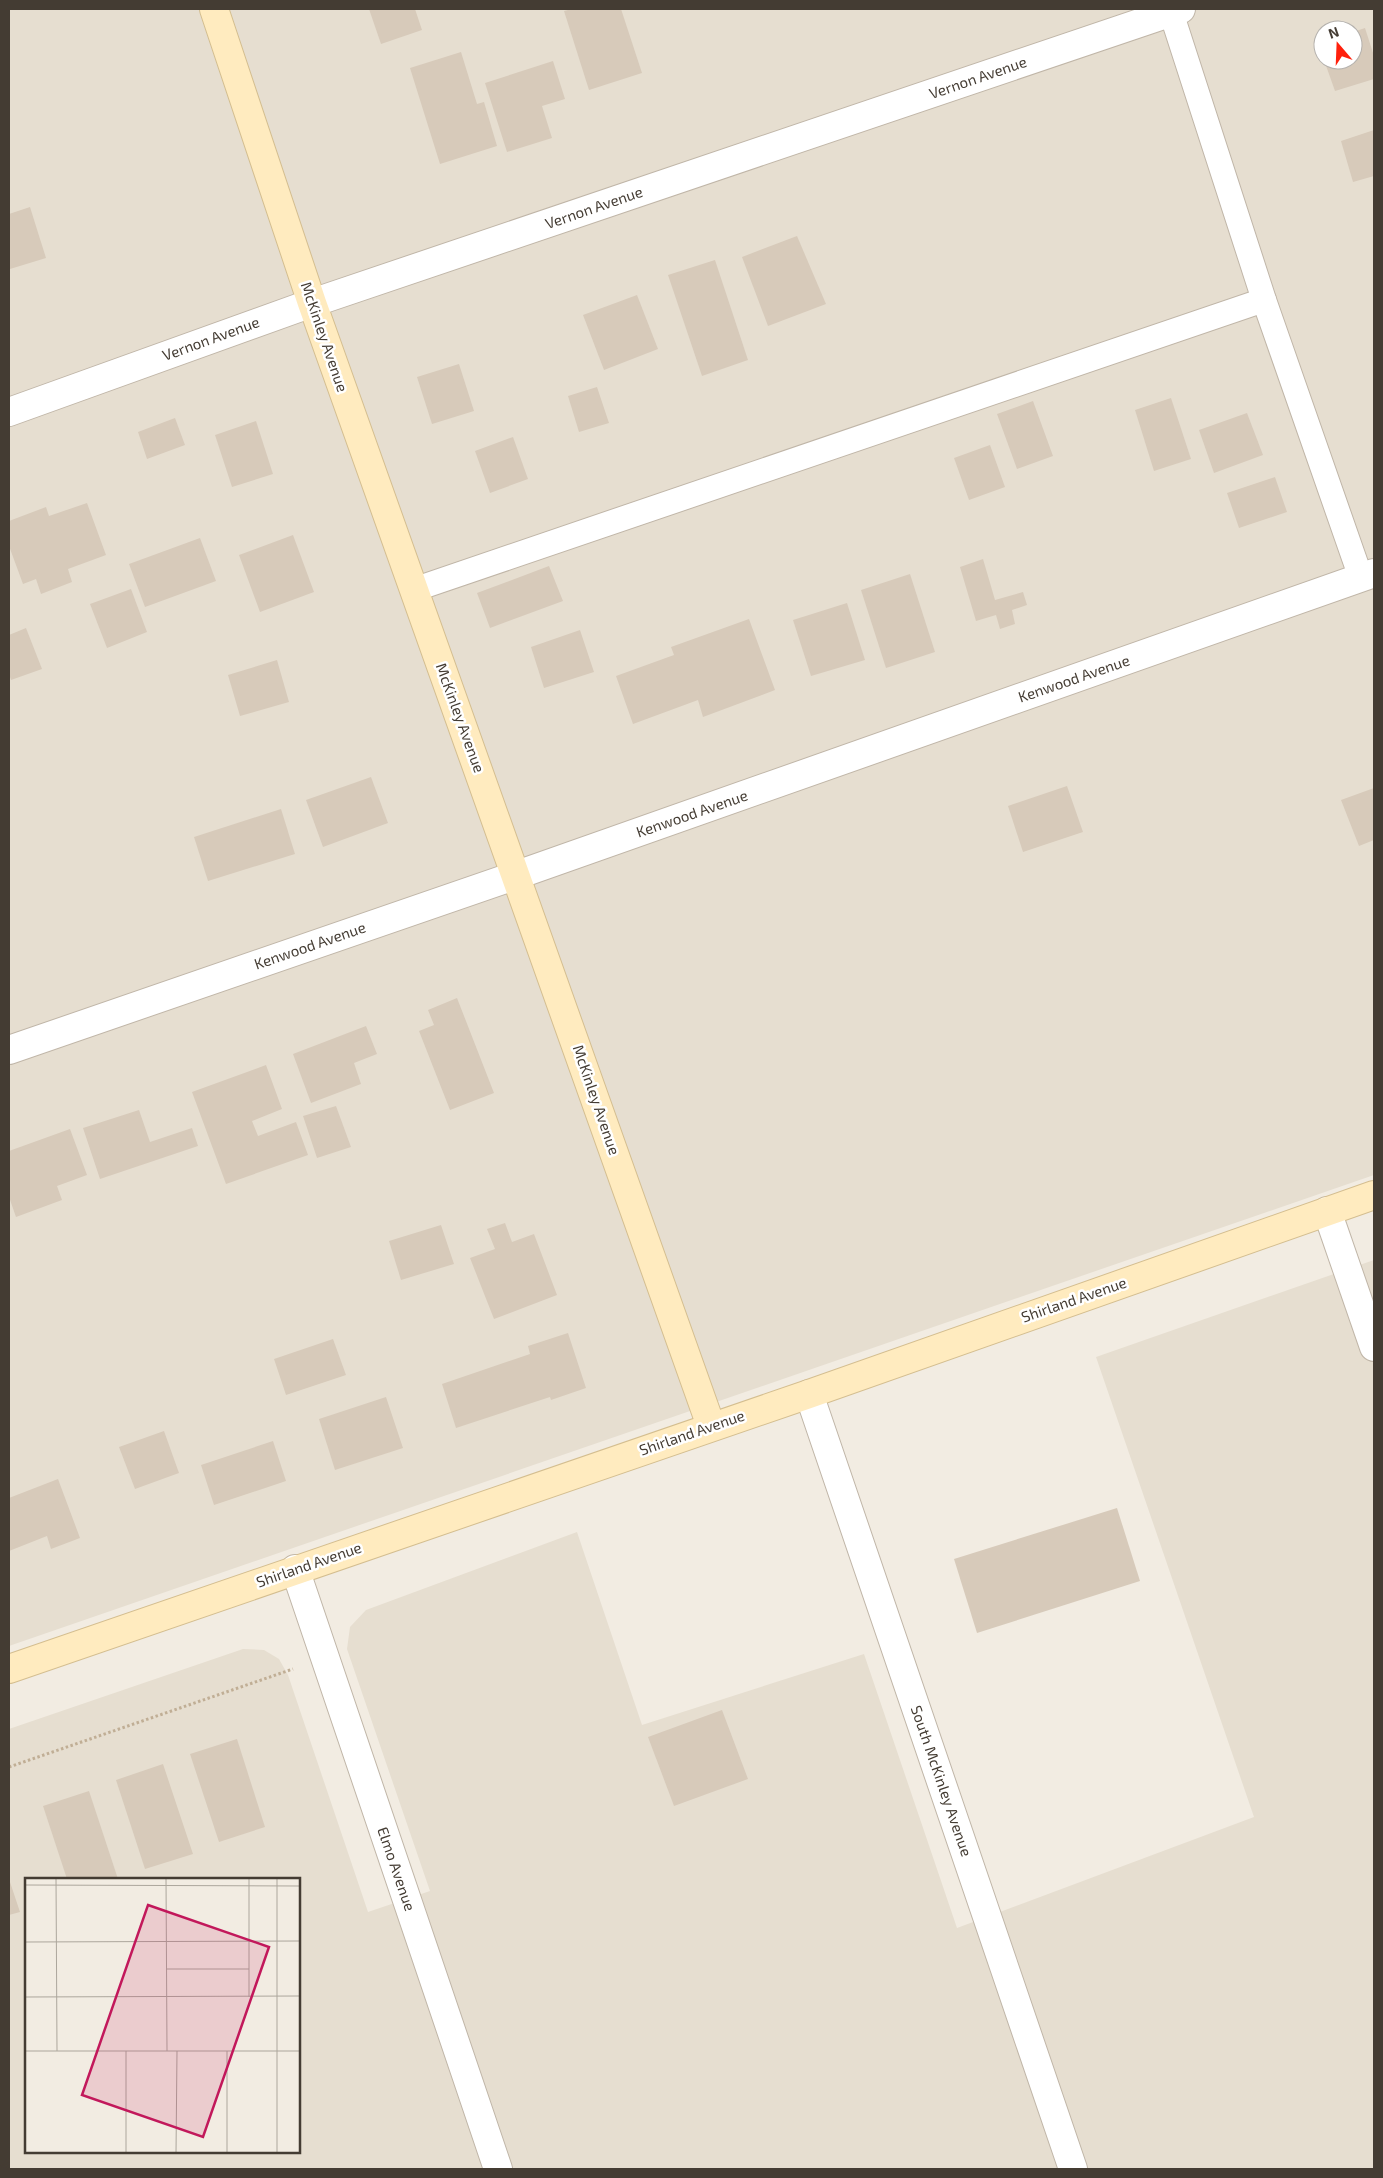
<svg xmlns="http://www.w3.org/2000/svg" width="1383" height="2178" font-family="'Exo 2',sans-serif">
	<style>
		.residential { fill: #e6ded0; fill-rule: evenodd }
		.building { fill: #d7caba }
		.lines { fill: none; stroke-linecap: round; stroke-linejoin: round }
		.lane-casing { stroke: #c0b6a8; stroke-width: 26 }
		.street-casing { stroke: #c0b6a8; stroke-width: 30 }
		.secondary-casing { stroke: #d4be90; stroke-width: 30 }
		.path { stroke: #c0ae95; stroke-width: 3; stroke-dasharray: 2.5 2.5; stroke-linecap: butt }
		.lane { stroke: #fff; stroke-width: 24 }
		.street { stroke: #fff; stroke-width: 28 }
		.secondary { stroke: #ffebbf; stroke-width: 28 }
		.labels { text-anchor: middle; stroke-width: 5; stroke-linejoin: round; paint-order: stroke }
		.street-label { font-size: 15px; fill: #443c33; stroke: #fff }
		.inset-road { fill: none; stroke: #aca69c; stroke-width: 1 }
		.view { fill: #c2185b; fill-opacity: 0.15; stroke: #c2185b; stroke-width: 2.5 }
		.inset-edge { fill: none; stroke: #443c33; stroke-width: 2.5 }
	</style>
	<rect width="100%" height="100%" fill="#f2ece2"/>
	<!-- residential -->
	<g class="residential">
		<path d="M9 9H1374V1175L9 1646ZM1323 30H1353V60H1323Z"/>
		<path d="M1374 1260V2169H9V1729L243 1649 264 1650 279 1659 288 1675 368 1912 430 1891 347 1649 350 1627 366 1610 577 1532 642 1725 864 1654 957 1928 1254 1817 1096 1357ZM26 1879H299V2152H26Z"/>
	</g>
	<!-- building -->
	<g class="building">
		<path d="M369 9H415L422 30 381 44Z"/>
		<path d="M572 9H621L642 73 589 90 564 11Z"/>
		<path d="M1365 28 1374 56V79L1335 91 1324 60H1353V32Z"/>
		<path d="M461 52 477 104 484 102 497 146 440 164 410 68Z"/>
		<path d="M553 61 565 99 542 106 552 138 507 152 485 83Z"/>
		<path d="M1374 130V176L1353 182 1341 141Z"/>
		<path d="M30 207 46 258 10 269 9 214Z"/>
		<path d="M797 236 826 304 768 326 742 257Z"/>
		<path d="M715 260 748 360 702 376 668 275Z"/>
		<path d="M637 295 658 349 604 370 583 315Z"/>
		<path d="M459 364 474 411 432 424 417 377Z"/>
		<path d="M597 387 609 423 579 432 568 396Z"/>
		<path d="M1171 398 1191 459 1154 471 1135 410Z"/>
		<path d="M1033 401 1053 456 1017 469 997 414Z"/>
		<path d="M1247 413 1263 455 1214 473 1199 430Z"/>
		<path d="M175 418 185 445 147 459 138 432Z"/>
		<path d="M256 421 273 474 232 487 215 435Z"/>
		<path d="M513 437 528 479 490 493 475 451Z"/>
		<path d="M990 445 1005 487 969 500 954 458Z"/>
		<path d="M1275 477 1287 512 1239 528 1227 493Z"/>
		<path d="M87 503 106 555 68 569 72 582 41 594 36 579 23 584 9 546V521L46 507 49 516Z"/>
		<path d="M293 535 314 592 260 612 239 555Z"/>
		<path d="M200 538 216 581 145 607 129 564Z"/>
		<path d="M983 559 995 600 1023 592 1027 605 1012 610 1015 624 1000 629 996 615 976 621 960 567Z"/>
		<path d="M549 566 563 601 490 628 477 593Z"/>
		<path d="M910 574 935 652 886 668 861 590Z"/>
		<path d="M131 589 147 632 107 648 90 604Z"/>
		<path d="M847 603 865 660 811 676 793 620Z"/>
		<path d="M749 619 775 690 703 717 698 700 633 724 616 676 674 655 671 647Z"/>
		<path d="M26 628 42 669 11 680 9 674V635Z"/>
		<path d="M580 630 594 672 544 688 531 647Z"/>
		<path d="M277 660 289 702 240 716 228 675Z"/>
		<path d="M371 777 388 823 323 847 306 800Z"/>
		<path d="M1067 786 1083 832 1023 852 1008 806Z"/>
		<path d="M1374 788V840L1359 846 1341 800Z"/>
		<path d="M281 809 295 854 208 881 194 837Z"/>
		<path d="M457 998 494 1093 450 1110 419 1031 434 1025 428 1010Z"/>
		<path d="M366 1026 377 1054 354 1063 361 1084 311 1103 293 1054Z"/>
		<path d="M266 1065 282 1109 252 1121 258 1136 296 1122 308 1155 226 1184 192 1092Z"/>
		<path d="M336 1106 351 1147 317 1158 303 1116Z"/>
		<path d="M139 1110 150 1142 192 1128 198 1146 100 1179 83 1128Z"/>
		<path d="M70 1129 87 1175 57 1186 62 1200 16 1217 9 1197V1151Z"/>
		<path d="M505 1223 512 1242 534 1234 557 1295 494 1319 470 1258 495 1249 487 1229Z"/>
		<path d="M441 1225 454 1264 401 1280 389 1241Z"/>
		<path d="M568 1333 586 1388 551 1400 550 1397 456 1428 442 1384 530 1354 528 1346Z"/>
		<path d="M333 1339 346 1375 286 1395 274 1359Z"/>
		<path d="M386 1397 403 1448 335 1470 319 1419Z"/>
		<path d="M164 1431 179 1473 135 1489 119 1447Z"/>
		<path d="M273 1441 286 1481 214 1505 201 1465Z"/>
		<path d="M58 1479 80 1538 51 1549 47 1536 9 1551V1498Z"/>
		<path d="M1117 1508 1140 1581 977 1633 954 1559Z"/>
		<path d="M722 1710 748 1779 674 1806 648 1737Z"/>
		<path d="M237 1739 265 1827 219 1842 190 1754Z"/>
		<path d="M163 1764 193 1854 145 1869 116 1780Z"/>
		<path d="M89 1791 118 1879H67L43 1806Z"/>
		<path d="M9 1879 20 1912 9 1915Z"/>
	</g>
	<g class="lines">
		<defs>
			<g id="lane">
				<path d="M1170 9 1264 300 1361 578"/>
				<path d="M413 590 1264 300"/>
			</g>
			<g id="street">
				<path d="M9 412 312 303 1181 9"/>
				<path d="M9 1050 517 875 1374 573"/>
				<path d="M1327 1211 1374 1347"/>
				<path d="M809 1394 1073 2169"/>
				<path d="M295 1569 498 2169"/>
			</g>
			<g id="secondary">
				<path d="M214 9 312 303 711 1426"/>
				<path d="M9 1669 809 1394 1374 1195"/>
			</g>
		</defs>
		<!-- lane casing -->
		<use href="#lane" class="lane-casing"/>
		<!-- street casing -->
		<use href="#street" class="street-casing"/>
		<!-- secondary casing -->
		<use href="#secondary" class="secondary-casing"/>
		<!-- path -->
		<path class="path" d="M9 1767 293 1669"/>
		<!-- lane -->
		<use href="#lane" class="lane"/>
		<!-- street -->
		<use href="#street" class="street"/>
		<!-- secondary -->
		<use href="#secondary" class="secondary"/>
	</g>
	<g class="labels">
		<!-- street labels -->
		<g class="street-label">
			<text transform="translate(978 78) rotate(-19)" y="5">Vernon Avenue</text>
			<text transform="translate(594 208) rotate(-19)" y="5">Vernon Avenue</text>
			<text transform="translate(324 337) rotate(71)" y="5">McKinley Avenue</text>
			<text transform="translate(211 339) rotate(-20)" y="5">Vernon Avenue</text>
			<text transform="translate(1074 679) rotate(-19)" y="5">Kenwood Avenue</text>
			<text transform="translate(460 718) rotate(70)" y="5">McKinley Avenue</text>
			<text transform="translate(692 814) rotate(-19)" y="5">Kenwood Avenue</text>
			<text transform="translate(310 946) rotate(-19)" y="5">Kenwood Avenue</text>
			<text transform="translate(596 1100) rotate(71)" y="5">McKinley Avenue</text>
			<text transform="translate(1074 1300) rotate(-19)" y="5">Shirland Avenue</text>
			<text transform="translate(692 1433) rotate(-19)" y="5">Shirland Avenue</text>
			<text transform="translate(309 1565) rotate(-19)" y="5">Shirland Avenue</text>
			<text transform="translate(941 1781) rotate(71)" y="5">South McKinley Avenue</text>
			<text transform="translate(396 1869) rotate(71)" y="5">Elmo Avenue</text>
		</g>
	</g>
	<!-- overview -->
	<g transform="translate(25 1878)">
		<rect width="275" height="275" fill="#f2ece2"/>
		<path class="inset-road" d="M31 0 32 173M141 0 142 173M0 7 275 8M0 64 275 63M141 91H224M0 119 275 118M224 119V0M0 173H275M202 173V275M101 275V173M151 275 152 173M252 275V0"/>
		<path class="view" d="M123 27 244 69 178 259 57 217Z"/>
		<rect width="275" height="275" class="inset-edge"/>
	</g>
	<!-- border -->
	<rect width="1383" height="2178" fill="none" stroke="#443c33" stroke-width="20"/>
	<!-- north arrow -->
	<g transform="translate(1338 45) rotate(341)"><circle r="24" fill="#ffffff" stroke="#b4b1ad"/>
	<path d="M0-4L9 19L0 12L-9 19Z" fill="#ff200c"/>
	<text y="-8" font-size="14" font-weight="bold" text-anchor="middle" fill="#443c33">N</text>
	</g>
</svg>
